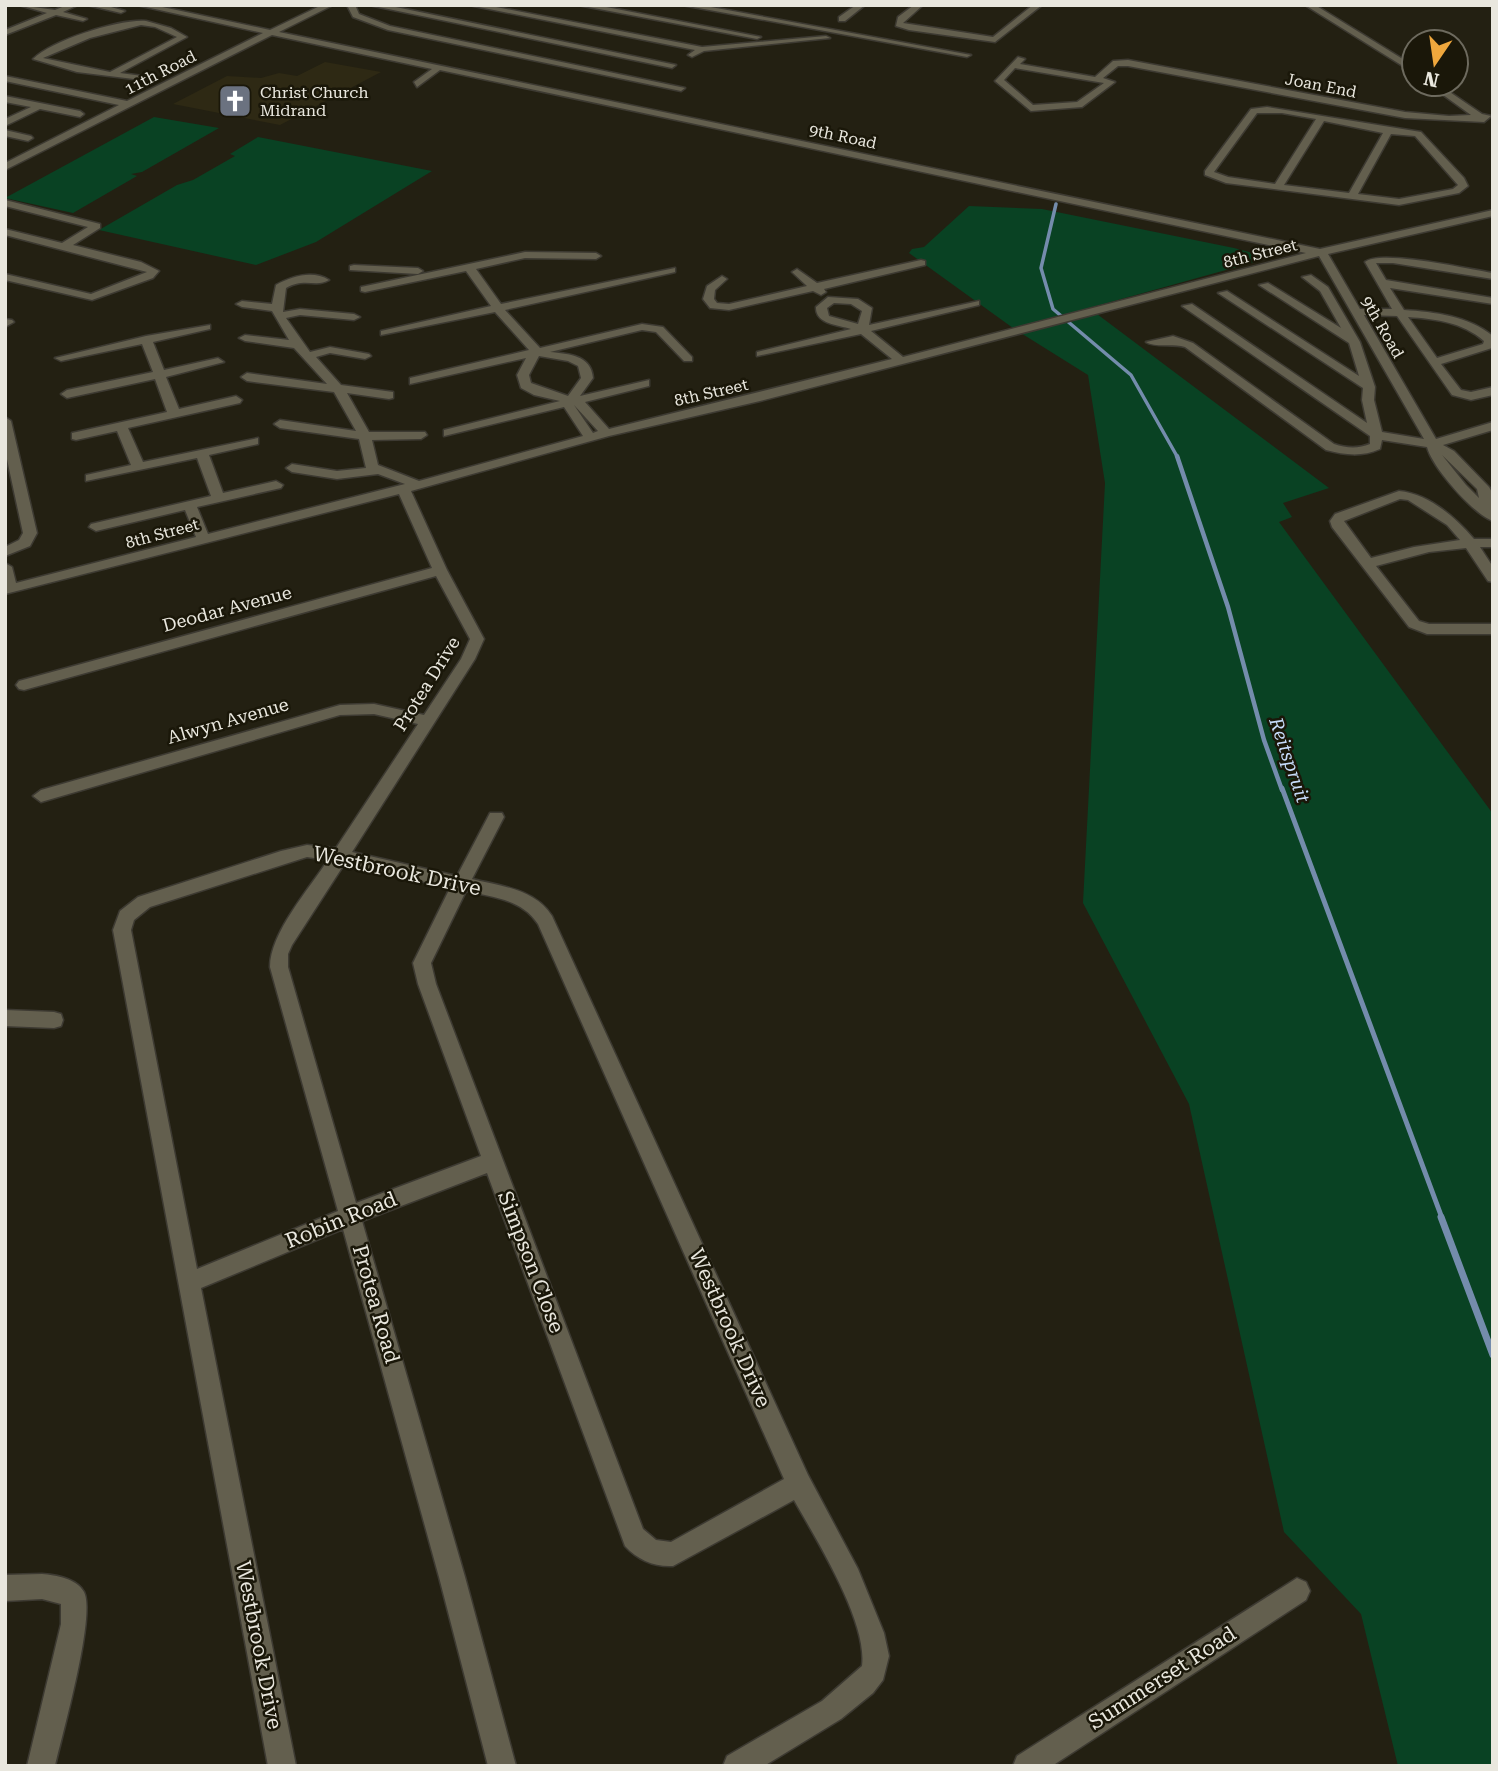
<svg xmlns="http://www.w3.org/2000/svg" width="1498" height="1771" font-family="'Roboto Serif',serif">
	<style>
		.built { fill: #2e2914 }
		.green { fill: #094223 }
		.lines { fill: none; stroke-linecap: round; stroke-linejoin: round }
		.stream-far3 { stroke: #748cac; stroke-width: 3.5 }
		.stream-far2 { stroke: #748cac; stroke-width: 4.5 }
		.stream-far1 { stroke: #748cac; stroke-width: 5 }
		.stream { stroke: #748cac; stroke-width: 7 }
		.minor-casing { stroke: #3d3a32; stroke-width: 3 }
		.minor { fill: #635f4e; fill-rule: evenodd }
		.labels { text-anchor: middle; stroke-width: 5; stroke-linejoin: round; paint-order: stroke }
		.far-street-label { font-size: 16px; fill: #e9e7de; stroke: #1a1709 }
		.far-poi-label { font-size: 16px; fill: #e9e7de; stroke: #1a1709; text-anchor: start }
		.street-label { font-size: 18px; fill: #e9e7de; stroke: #1a1709 }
		.water-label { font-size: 19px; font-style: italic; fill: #c6dbf9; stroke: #1a1709 }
		.near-street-label { font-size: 21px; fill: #e9e7de; stroke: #1a1709 }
	</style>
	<rect width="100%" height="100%" fill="#232012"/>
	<!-- built -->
	<path class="built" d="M325 62 381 72 280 125 173 104 227 76 261 78 279 73 297 76Z"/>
	<!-- green -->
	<g class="green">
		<path d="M154 117 219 128 142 172 131 174 137 176 73 213 5 198Z"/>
		<path d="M258 137 432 171 316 242 256 265 99 230 177 185 193 180 235 156 230 154Z"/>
		<path d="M969 206 1042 209 1234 248 1253 253 1262 260 1089 308 1329 488 1283 503 1292 517 1279 522 1493 814V1766H1398L1361 1614 1284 1532 1189 1104 1083 903 1105 483 1088 375 1013 328 909 253 912 249 924 247Z"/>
	</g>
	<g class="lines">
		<!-- stream-far3 -->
		<path class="stream-far3" d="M1056 204 1041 268 1053 309 1131 375 1178 458"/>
		<!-- stream-far2 -->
		<path class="stream-far2" d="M1177 456 1228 607 1264 740 1282 790"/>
		<!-- stream-far1 -->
		<path class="stream-far1" d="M1282 788 1442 1218"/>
		<!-- stream -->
		<path class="stream" d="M1441 1217 1493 1355"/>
		<defs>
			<g id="minor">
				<path d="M19 5 55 10 67 5H78L63 12 87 19 83 21 56 15 5 35V30L47 13Z"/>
				<path d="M87 5H104L125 11 121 13Z"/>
				<path d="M137 5H153L270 30 322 5H333L279 32 1320 249 1493 210V216L1328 254 1360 309H1392L1365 262C1380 249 1469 269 1493 273V279L1393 263H1376L1386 280 1493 298V304L1390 288 1404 310C1435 312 1468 316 1493 336L1492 348 1441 364 1461 390 1471 392 1493 387V395L1471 400 1452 395 1397 316 1364 315 1436 439 1493 422V430L1443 445 1454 451 1489 487 1493 494V521C1473 514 1432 467 1427 447L1382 440 1380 449C1362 457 1345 455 1326 450L1185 347C1172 343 1155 348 1146 342L1173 336 1193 343 1334 444C1346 448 1358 449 1370 444V436L1182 306 1192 304 1367 423 1362 400 1363 388 1218 293 1227 291 1359 376 1349 343 1259 285 1268 283 1341 328 1320 291 1302 277 1311 275 1328 287 1360 342 1375 387 1374 400 1382 432 1424 439 1319 256 760 401 609 436 411 491 447 570 484 639 475 659 352 852 457 876 490 813H502L504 817 472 879C501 886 535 889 552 916L808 1475 858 1569 884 1633 889 1656 883 1680 873 1693 841 1719 764 1766H723L727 1756 822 1701 862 1666C868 1622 816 1539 794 1500L673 1566C654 1567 638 1560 625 1546L487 1173 362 1221 465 1577 516 1766H488L439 1577 343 1229 201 1288 296 1766H268L113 930 120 911 138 897 281 851 307 845 336 848 418 724 374 714 340 715 41 802 33 796 41 790 340 705 374 704 424 715 461 659 470 639 436 576 24 690 19 689 16 685 19 681 432 568 399 494 5 594V563L12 567 16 583 196 537 185 510 96 531 89 527 91 524 211 496 197 458 86 481V475L131 465 117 431 76 440 72 439V433L167 412 155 379 67 398 61 394 67 390 153 372 142 344 61 361 55 358 146 336 210 325V329L153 342 164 370 218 358 224 362 166 377 179 409 236 396 242 400 240 403 128 428 143 462 258 438V444L209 455 223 493 276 481 283 485 281 488 197 507 208 534 405 484 378 474 337 479 292 472 286 468 292 464 337 471 366 468 359 439 280 428 274 424 280 420 356 431 334 392 247 381 241 377 247 373 327 384 294 348 245 341 239 338 245 335 289 340 272 311 242 307 236 304 242 301 272 304 276 285C292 276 313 270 329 280 316 288 305 277 286 288L283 312 300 309 354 314 360 317 354 320 300 315 286 318 310 352 330 347 369 354 371 356 365 359 330 353 316 357 341 385 393 392V398L389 399 347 393 369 432H425L427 435 421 439 372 440 378 465 419 481 583 436 564 407 444 436V430L560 401 534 395 521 388 517 375 526 358 410 384V378L529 350 495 312 381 335V331L491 306 466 271 365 292 361 291V287L525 252 596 253 601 256 596 259 525 258 476 269 501 304 675 268V272L671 273 505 310 540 348 642 324 663 327 692 357V361H684L656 332 642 330 550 352C569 354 591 355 593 378L580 396 649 380V386L585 402 609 429 892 359 861 334 757 356V352L851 329C838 325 815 324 816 307L828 297 858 299 872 308 869 325 979 301V305L871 331 903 357 1306 253 440 70 417 87 414 82 432 69 272 35 5 170V163L119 105 5 81V76L127 101 263 33ZM834 303 851 304 862 311 858 324 829 316 827 308ZM1408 317C1436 319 1462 322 1484 341L1483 344 1437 358ZM539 356 568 361 578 366 581 378 568 396 531 383 529 375ZM574 405 598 431 593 433ZM1442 455 1477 489 1479 498 1466 485ZM307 857 328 860C309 889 270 933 270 967L338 1211 197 1269 131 930 134 920 150 907ZM345 863 450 888 413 963 418 984 481 1156 356 1203 288 967V954L292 945ZM466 891C492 897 522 899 538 924L784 1479 671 1542 656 1540 643 1529 436 984 431 963Z"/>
				<path d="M347 5H355L359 14 390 26 685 88 681 91 388 30 353 17Z"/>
				<path d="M369 5H386L676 65 672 68Z"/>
				<path d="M469 5H486L702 47 826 36 830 38 704 51 692 57 688 55 695 50Z"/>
				<path d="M578 5H596L761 37 757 39Z"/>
				<path d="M682 5H700L971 55 967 57Z"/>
				<path d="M856 5H865L845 21H839V17Z"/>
				<path d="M914 5H923L903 23 993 37 1033 5H1042L995 42 909 30 896 26 898 17Z"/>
				<path d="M1305 5H1315L1414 66V73Z"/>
				<path d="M146 21 171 28 187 37 120 73 150 77V81L77 72 33 59C53 40 119 19 146 21ZM141 25 155 27 177 37 110 72 43 58 90 38Z"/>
				<path d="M1018 57 1025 59 1020 64 1095 77 1113 61 1128 60 1405 112 1449 116 1471 115 1428 84H1438L1482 114 1491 116 1484 122 1405 118 1128 66H1118L1103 78 1115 82 1082 107 1031 111 995 81ZM1015 68 1104 83 1077 102 1033 105 1004 80Z"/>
				<path d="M5 96 80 111 84 114 80 117 40 109 5 126V119L31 107 5 102Z"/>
				<path d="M1267 107 1421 132 1464 178 1468 186 1459 193 1399 205 1226 183 1205 175V171L1251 109ZM1257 113H1282L1316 119 1275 184 1228 177 1214 172ZM1324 121 1383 133 1349 193 1284 185ZM1391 134 1415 136 1458 185 1453 189 1399 199 1358 194Z"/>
				<path d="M5 130 31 136 33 138 28 141 5 136Z"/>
				<path d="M5 200 100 224V228L73 245 141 262 159 271 153 278 92 300 5 280V274L91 294 147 272 5 235V229L62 243 88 227 5 206Z"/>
				<path d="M921 260 925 261V265L824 289 826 292 821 295 813 291 729 310 710 308 703 299 707 286 722 276 727 279 715 290 714 299 717 303 729 304 807 286 792 272 797 269 817 283Z"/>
				<path d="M354 265 418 268 423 271 418 274 350 270V266Z"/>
				<path d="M5 319 12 320 14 322 5 327Z"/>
				<path d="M5 417 11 421 37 533 30 546 5 556V547L19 540 23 533 5 450Z"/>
				<path d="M1399 491C1429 494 1455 517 1474 539H1493V547H1480L1493 567V582L1488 581 1466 548 1429 552 1376 566 1419 621 1429 624H1493V634H1427L1409 627 1332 527 1330 521 1335 514ZM1400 499 1408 500 1447 525 1460 540 1414 547 1371 558 1344 521Z"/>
				<path d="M5 1010 54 1012 61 1014 63 1020 61 1026 54 1028 5 1026Z"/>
				<path d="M42 1574C56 1575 77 1579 84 1592 96 1616 62 1735 55 1766H27L61 1624V1604L42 1599 5 1601V1575Z"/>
				<path d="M1297 1578 1306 1582 1310 1591 1306 1600 1052 1766H1013L1017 1756Z"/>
			</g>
		</defs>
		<!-- minor casing -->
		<use href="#minor" class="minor-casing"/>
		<!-- minor -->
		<use href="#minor" class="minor"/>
	</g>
	<!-- icons -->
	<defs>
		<symbol id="church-square" viewBox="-11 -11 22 22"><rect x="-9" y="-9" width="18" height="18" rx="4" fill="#6b7280" stroke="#1a1709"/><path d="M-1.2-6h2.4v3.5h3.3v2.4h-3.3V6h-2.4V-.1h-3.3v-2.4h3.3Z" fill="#fff"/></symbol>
	</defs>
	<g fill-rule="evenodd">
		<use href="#church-square" x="216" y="82" width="38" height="38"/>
	</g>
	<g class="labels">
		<!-- far-street labels -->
		<g class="far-street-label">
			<text transform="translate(160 72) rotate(-27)" y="6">11th Road</text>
			<text transform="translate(1321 85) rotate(11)" y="6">Joan End</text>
			<text transform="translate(843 136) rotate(12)" y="6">9th Road</text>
			<text transform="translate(1260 253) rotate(-14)" y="6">8th Street</text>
			<text transform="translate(1383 327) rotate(60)" y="6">9th Road</text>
			<text transform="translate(711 392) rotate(-13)" y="6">8th Street</text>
			<text transform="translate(162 533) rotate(-15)" y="6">8th Street</text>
		</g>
		<!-- far-poi labels -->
		<g class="far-poi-label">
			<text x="260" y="98">Christ Church<tspan x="260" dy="18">Midrand</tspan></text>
		</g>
		<!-- street labels -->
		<g class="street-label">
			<text transform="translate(227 609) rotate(-15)" y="6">Deodar Avenue</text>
			<text transform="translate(427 684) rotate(-58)" y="6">Protea Drive</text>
			<text transform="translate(228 721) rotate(-16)" y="6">Alwyn Avenue</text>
		</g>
		<!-- water labels -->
		<g class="water-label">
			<text transform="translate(1290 760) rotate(71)" y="7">Reitspruit</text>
		</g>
		<!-- near-street labels -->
		<g class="near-street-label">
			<text transform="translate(397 871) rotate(12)" y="7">Westbrook Drive</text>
			<text transform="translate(341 1220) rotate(-22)" y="7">Robin Road</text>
			<text transform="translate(531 1262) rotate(69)" y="7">Simpson Close</text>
			<text transform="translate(376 1304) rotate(74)" y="7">Protea Road</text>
			<text transform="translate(730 1328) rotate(66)" y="7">Westbrook Drive</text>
			<text transform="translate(259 1645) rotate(79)" y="7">Westbrook Drive</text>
			<text transform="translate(1162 1678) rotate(-33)" y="7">Summerset Road</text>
		</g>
	</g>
	<!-- border -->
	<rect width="1498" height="1771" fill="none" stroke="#e9e7de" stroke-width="14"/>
	<!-- north arrow -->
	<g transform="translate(1435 63) rotate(193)"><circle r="33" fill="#1a1709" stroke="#6d6a5e" stroke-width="2"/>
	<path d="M0-5L12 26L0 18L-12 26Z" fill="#efa73d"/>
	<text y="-10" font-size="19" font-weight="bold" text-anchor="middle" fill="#e9e7de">N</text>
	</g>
</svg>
